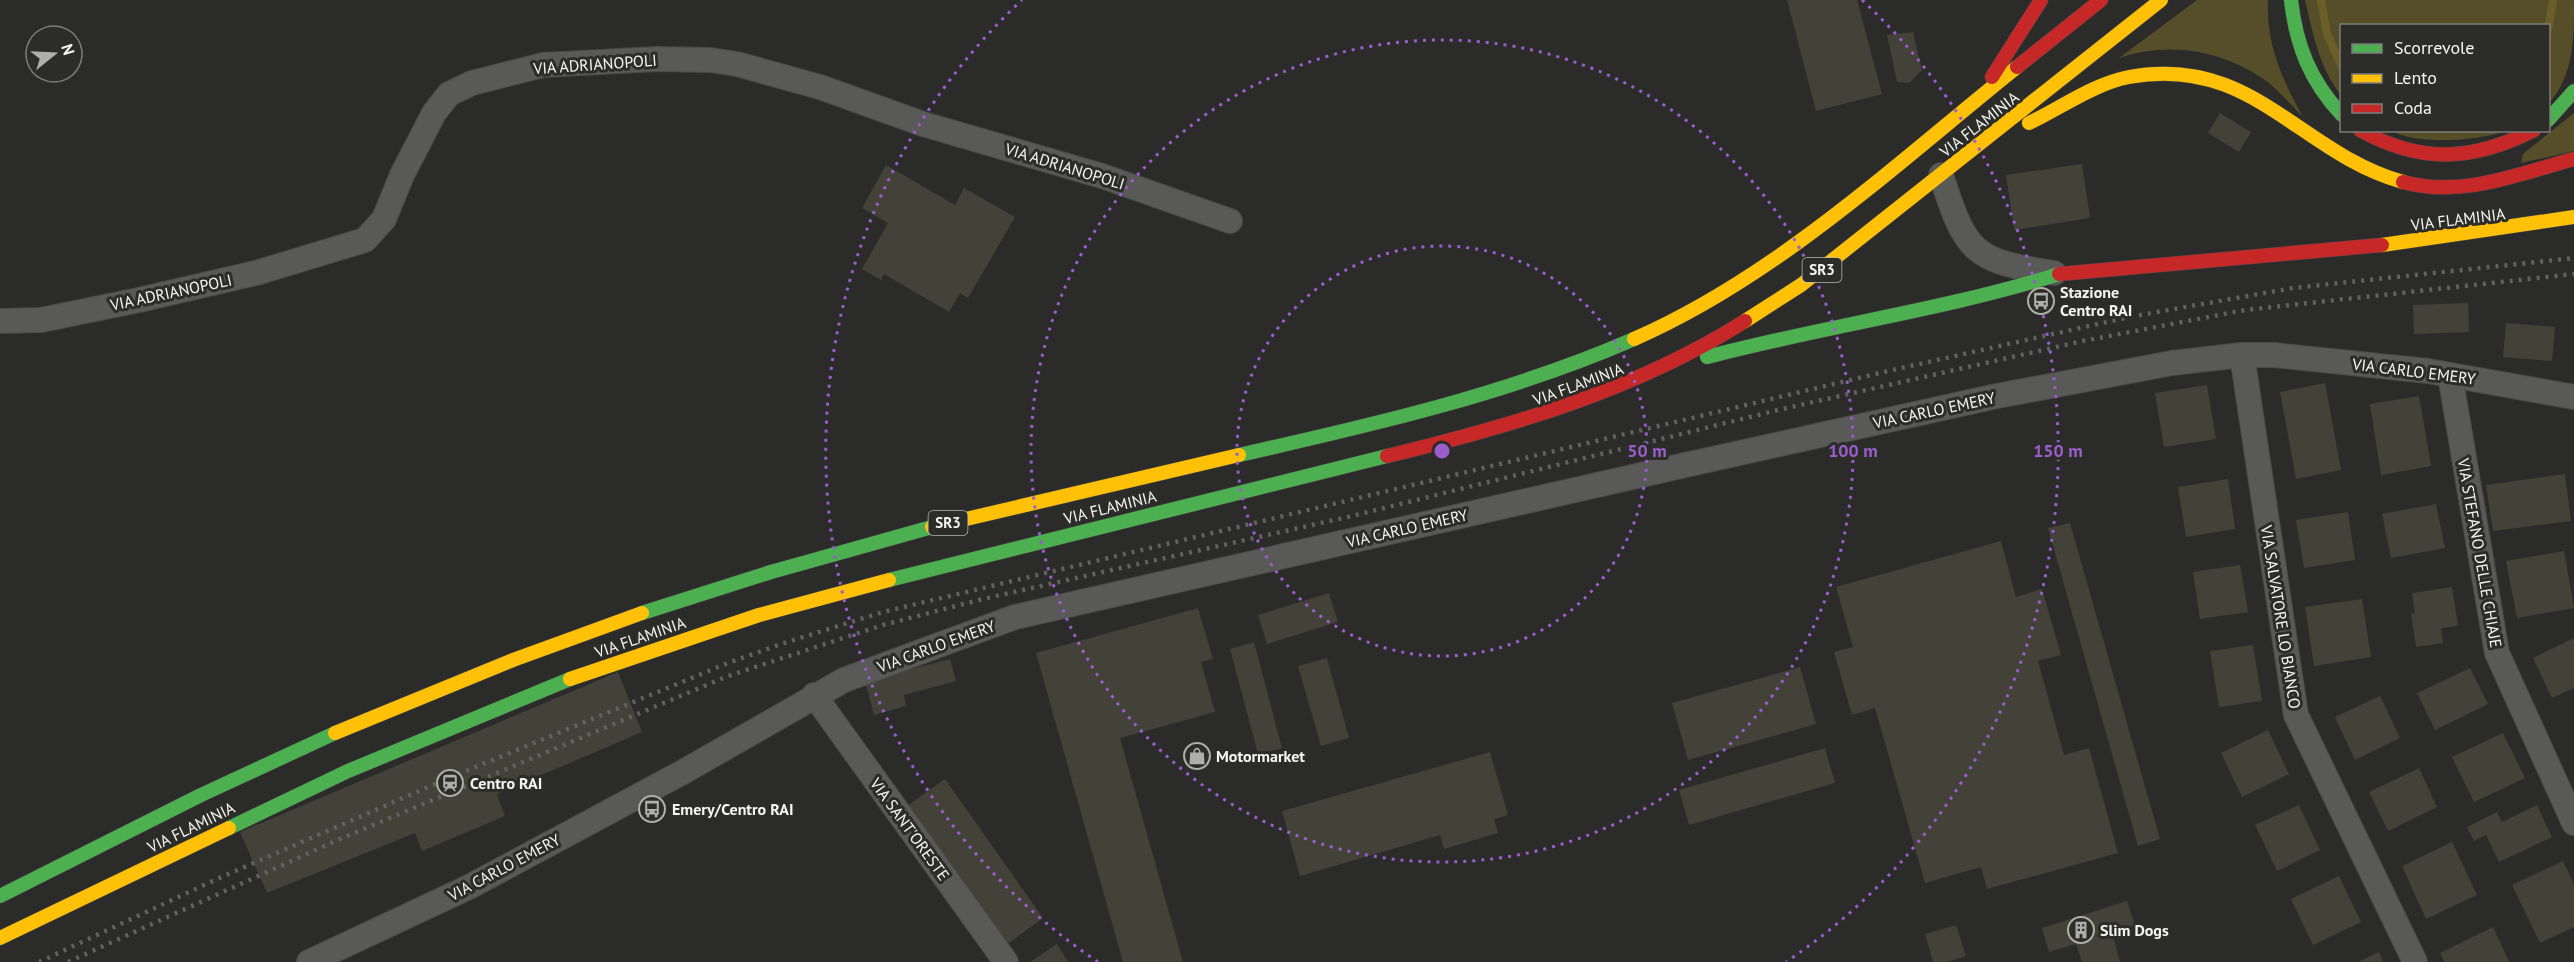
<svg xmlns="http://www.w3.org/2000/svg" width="2574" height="962" font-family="'PT Sans',sans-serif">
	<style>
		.green { fill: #564e29 }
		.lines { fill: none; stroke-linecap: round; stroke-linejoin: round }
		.stream { stroke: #6b5e27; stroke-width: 8 }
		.building { fill: #434238 }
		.street-casing { stroke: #494947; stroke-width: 26 }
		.fast-casing { stroke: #494947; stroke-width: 15 }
		.slow-casing { stroke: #494947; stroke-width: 15 }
		.jam-casing { stroke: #494947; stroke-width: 15 }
		.street { stroke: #595958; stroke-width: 24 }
		.fast { stroke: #4caf50; stroke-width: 14 }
		.slow { stroke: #ffc107; stroke-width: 14 }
		.jam { stroke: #c62828; stroke-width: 14 }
		.rail { stroke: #616160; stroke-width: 4.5; stroke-dasharray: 3 6; stroke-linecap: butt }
		.ring { fill: none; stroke: #995ecc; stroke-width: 3; stroke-dasharray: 3 6 }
		.labels { text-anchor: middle; stroke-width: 6; stroke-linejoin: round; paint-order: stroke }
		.shield { fill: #2c2c28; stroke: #b8b8b5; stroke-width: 1.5 }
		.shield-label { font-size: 15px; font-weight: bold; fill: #f4f4f1 }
		.street-label { font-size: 16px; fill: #f4f4f1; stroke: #2c2c28 }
		.poi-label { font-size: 16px; font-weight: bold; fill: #f4f4f1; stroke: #2c2c28; text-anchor: start }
		.centre { fill: #995ecc; stroke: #2c2c28; stroke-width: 3 }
		.ring-label { font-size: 18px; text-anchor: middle; font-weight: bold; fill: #995ecc; stroke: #2c2c28; stroke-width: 6; stroke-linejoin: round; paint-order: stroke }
	</style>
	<rect width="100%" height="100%" fill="#2b2b29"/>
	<!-- green -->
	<g class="green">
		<path d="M2197 0H2268C2266 44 2282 79 2303 117 2290 104 2277 88 2262 78 2218 49 2168 42 2119 58Z"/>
		<path d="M2305 0H2574C2574 39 2574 75 2549 103L2548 26H2342L2341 95C2319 67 2313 34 2305 0Z"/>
		<path d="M2574 113V151L2521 163 2523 154Z"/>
		<path d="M2392 131H2505C2479 141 2417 145 2392 131Z"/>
	</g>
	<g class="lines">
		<!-- stream -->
		<g class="stream">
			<path d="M2321 0 2327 34 2342 67"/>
			<path d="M2548 30 2553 0"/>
		</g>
	</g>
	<!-- building -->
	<g class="building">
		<path d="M1787 0H1857L1882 94 1816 111Z"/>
		<path d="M1913 32 1922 70 1909 83 1897 82 1887 35Z"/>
		<path d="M2220 113 2251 132 2239 152 2208 133Z"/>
		<path d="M2082 164 2090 218 2014 230 2006 175Z"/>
		<path d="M886 165 955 205 964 188 1015 217 968 298 960 293 949 312 884 274 881 280 862 269 888 223 862 208Z"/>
		<path d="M2468 303 2469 332 2414 334 2413 305Z"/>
		<path d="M2506 323 2555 327 2552 361 2503 357Z"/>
		<path d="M2325 383 2341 470 2296 479 2280 392Z"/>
		<path d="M2207 385 2216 439 2164 447 2155 393Z"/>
		<path d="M2419 396 2431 466 2381 475 2370 404Z"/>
		<path d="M2565 474 2571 521 2493 531 2486 485Z"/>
		<path d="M2228 479 2235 529 2186 537 2178 487Z"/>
		<path d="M2436 504 2445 548 2391 558 2382 514Z"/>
		<path d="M2348 512 2355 560 2304 568 2296 520Z"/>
		<path d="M2070 523 2160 839 2138 846 2048 528Z"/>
		<path d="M2001 541 2016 597 2042 589 2061 655 2038 661 2064 755 2089 748 2118 853 1987 889 1981 867 1925 883 1875 708 1852 715 1834 652 1853 647 1836 587Z"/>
		<path d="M2564 551 2574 608 2517 618 2506 561Z"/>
		<path d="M2240 565 2248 612 2200 619 2193 572Z"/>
		<path d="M2452 587 2458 626 2441 628 2443 643 2416 647 2411 614 2415 613 2412 593Z"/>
		<path d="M1329 593 1338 622 1267 644 1258 615Z"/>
		<path d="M2362 599 2371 657 2314 666 2305 607Z"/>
		<path d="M1198 608 1213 659 1201 662 1215 712 1120 738 1183 962H1123L1036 653Z"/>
		<path d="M2574 638V688L2552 698 2533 658Z"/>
		<path d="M1254 642 1282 748 1258 754 1230 649Z"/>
		<path d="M2253 645 2262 701 2219 707 2210 651Z"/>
		<path d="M1327 658 1349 738 1321 746 1298 666Z"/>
		<path d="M950 659 956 681 904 695 906 706 874 715 865 681Z"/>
		<path d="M1800 667 1816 724 1688 760 1672 703Z"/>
		<path d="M2470 668 2488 704 2435 730 2417 693Z"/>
		<path d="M618 672 642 732 497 794 505 816 422 851 415 833 267 893 240 832Z"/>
		<path d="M2380 696 2400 738 2355 760 2335 717Z"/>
		<path d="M2268 730 2289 774 2242 797 2221 753Z"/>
		<path d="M2503 733 2525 778 2474 802 2452 757Z"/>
		<path d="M1825 748 1835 783 1689 825 1679 790Z"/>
		<path d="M1490 752 1508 815 1494 819 1498 833 1444 849 1440 835 1300 876 1282 811Z"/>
		<path d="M2419 768 2437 807 2388 831 2369 792Z"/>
		<path d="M945 779 1043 918 1006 945 907 806Z"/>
		<path d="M2299 805 2320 850 2277 871 2255 825Z"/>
		<path d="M2537 805 2552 837 2499 862 2486 835 2474 841 2467 827 2497 812 2502 822Z"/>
		<path d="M2452 842 2477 895 2426 919 2402 866Z"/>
		<path d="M2563 861 2574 884V927L2540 943 2512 885Z"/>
		<path d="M2339 876 2361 922 2313 945 2291 899Z"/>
		<path d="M2127 901 2135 925 2112 932 2120 962H2082L2076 944 2049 952 2042 928Z"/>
		<path d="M1956 925 1966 956 1947 962H1933L1925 934Z"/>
		<path d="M2493 927 2509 962H2444L2440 953Z"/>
		<path d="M1057 944 1068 962H1030Z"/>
		<path d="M2379 952 2383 962H2358Z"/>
	</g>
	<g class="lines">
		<defs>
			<g id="street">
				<path d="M1941 175C1966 253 1973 261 2054 273"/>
				<path d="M0 321 41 320 139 300 256 273 365 240 384 219 402 175 434 113 449 94 472 83 543 65 657 59 710 60 737 64 820 87 923 124 1102 176 1230 221"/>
				<path d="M2242 355 2296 715 2415 962"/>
				<path d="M2450 375 2497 653 2574 823"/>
				<path d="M814 695 1006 962"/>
				<path d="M309 962 469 887 683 772 844 680 1015 617 1672 468 1992 397 2172 363 2242 355H2274L2428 371 2574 397"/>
			</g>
			<g id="fast">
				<path d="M2291 0C2296 45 2310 81 2342 115"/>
				<path d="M2548 120 2574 91"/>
				<path d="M1707 357C1824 326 1944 310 2059 274"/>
				<path d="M1239 455C1372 425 1508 394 1634 339"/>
				<path d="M889 580 1387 456"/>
				<path d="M642 613 771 572 932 527"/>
				<path d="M229 828 348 771 570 679"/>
				<path d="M0 896 201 795 335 733"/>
			</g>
			<g id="slow">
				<path d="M2029 123C2061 108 2093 84 2129 77 2252 54 2299 153 2403 182"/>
				<path d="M2382 245 2574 217"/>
				<path d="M1745 321 1801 285 2161 0"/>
				<path d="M1634 339C1776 277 1896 164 2017 67"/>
				<path d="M932 527 1239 455"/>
				<path d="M570 679 759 615 889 580"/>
				<path d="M335 733 513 660 642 613"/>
				<path d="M0 938 229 828"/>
			</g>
			<g id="jam">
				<path d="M2017 67 2101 0"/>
				<path d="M1992 77 2041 0"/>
				<path d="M2360 130C2421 164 2473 161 2534 130"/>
				<path d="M2403 182C2462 198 2518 174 2574 159"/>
				<path d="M2059 274 2382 245"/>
				<path d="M1387 456C1512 426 1636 390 1745 321"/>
			</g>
		</defs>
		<!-- street casing -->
		<use href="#street" class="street-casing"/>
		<!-- fast casing -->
		<use href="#fast" class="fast-casing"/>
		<!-- slow casing -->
		<use href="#slow" class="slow-casing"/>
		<!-- jam casing -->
		<use href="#jam" class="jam-casing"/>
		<!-- street -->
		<use href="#street" class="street"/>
		<!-- fast -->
		<use href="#fast" class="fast"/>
		<!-- slow -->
		<use href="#slow" class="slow"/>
		<!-- jam -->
		<use href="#jam" class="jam"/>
		<!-- rail -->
		<g class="rail">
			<path d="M39 962 217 879 449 778 728 663 784 643 883 612 1888 371 2129 317 2293 288 2574 258"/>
			<path d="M68 962 340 839 728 676 883 625 983 599 1352 516 1778 410 2083 341 2245 310 2574 274"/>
		</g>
	</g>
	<!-- distance rings -->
	<g class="ring">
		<circle cx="1442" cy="451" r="205"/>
		<circle cx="1442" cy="451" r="411"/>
		<path d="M1098 962A616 616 0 0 1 1022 0M1862 0A616 616 0 0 1 1786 962"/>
	</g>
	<!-- icons -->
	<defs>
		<symbol id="bus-ring" viewBox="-11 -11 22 22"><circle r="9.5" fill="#2c2c28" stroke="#aeaeab" stroke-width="1.5"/><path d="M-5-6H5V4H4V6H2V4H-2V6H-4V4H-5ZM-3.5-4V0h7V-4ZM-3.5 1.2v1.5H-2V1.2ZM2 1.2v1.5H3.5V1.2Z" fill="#aeaeab"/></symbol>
		<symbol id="shop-ring" viewBox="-11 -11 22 22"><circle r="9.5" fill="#2c2c28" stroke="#aeaeab" stroke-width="1.5"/><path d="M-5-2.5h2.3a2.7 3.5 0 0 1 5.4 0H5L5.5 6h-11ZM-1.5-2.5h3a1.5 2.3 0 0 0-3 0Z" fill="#aeaeab"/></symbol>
		<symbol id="station-ring" viewBox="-11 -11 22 22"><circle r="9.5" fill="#2c2c28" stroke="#aeaeab" stroke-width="1.5"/><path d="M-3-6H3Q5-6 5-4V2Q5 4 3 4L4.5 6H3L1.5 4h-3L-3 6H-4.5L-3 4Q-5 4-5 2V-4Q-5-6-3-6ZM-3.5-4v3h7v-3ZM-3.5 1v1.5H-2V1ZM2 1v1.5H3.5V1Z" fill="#aeaeab"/></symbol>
		<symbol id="building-ring" viewBox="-11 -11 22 22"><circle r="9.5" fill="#2c2c28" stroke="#aeaeab" stroke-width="1.5"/><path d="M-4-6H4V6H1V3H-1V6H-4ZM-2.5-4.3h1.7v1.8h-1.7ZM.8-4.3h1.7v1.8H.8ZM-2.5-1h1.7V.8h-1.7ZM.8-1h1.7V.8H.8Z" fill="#aeaeab"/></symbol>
	</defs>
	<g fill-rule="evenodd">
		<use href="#bus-ring" x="2026" y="286" width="30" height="30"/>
		<use href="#shop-ring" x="1182" y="741" width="30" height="30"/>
		<use href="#station-ring" x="435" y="768" width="30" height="30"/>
		<use href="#bus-ring" x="637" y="794" width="30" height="30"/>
		<use href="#building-ring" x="2066" y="915" width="30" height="30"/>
	</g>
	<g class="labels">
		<!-- shield labels -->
		<g class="shield">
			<rect x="1802.5" y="258" width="39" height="24" rx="4.5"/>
			<rect x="928.5" y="511" width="39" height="24" rx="4.5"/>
		</g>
		<g class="shield-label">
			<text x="1822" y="275">SR3</text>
			<text x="948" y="528">SR3</text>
		</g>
		<!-- street labels -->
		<g class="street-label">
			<text transform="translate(595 64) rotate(-4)" y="6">VIA ADRIANOPOLI</text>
			<text transform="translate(1979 124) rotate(-38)" y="6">VIA FLAMINIA</text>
			<text transform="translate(1065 166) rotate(17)" y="6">VIA ADRIANOPOLI</text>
			<text transform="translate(2458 219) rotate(-7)" y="6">VIA FLAMINIA</text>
			<text transform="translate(171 292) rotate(-12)" y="6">VIA ADRIANOPOLI</text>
			<text transform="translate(2414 371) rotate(7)" y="6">VIA CARLO EMERY</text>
			<text transform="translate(1578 384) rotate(-20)" y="6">VIA FLAMINIA</text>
			<text transform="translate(1934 410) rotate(-12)" y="6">VIA CARLO EMERY</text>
			<text transform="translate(1110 507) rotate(-14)" y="6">VIA FLAMINIA</text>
			<text transform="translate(1407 528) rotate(-13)" y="6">VIA CARLO EMERY</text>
			<text transform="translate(2480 553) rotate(80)" y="6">VIA STEFANO DELLE CHIAJE</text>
			<text transform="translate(2281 617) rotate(81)" y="6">VIA SALVATORE LO BIANCO</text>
			<text transform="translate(640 637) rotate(-19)" y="6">VIA FLAMINIA</text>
			<text transform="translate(936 646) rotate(-20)" y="6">VIA CARLO EMERY</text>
			<text transform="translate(191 827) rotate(-26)" y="6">VIA FLAMINIA</text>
			<text transform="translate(910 829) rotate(54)" y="6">VIA SANT'ORESTE</text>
			<text transform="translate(504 867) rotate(-28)" y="6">VIA CARLO EMERY</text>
		</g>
		<!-- poi labels -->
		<g class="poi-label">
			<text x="2060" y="298">Stazione<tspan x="2060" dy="18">Centro RAI</tspan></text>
			<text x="1216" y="762">Motormarket</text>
			<text x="470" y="789">Centro RAI</text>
			<text x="672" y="815">Emery/Centro RAI</text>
			<text x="2100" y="936">Slim Dogs</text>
		</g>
	</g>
	<circle cx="1442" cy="451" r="9" class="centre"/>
	<g class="ring-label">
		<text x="1647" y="457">50 m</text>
		<text x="1853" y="457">100 m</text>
		<text x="2058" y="457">150 m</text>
	</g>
	<!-- legend -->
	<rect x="2340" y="24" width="210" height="108" fill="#2c2c28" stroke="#7c7c78" stroke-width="1.5"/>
	<rect x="2352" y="44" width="30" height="9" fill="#4caf50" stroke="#7c7c78" stroke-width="1.5"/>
	<text x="2394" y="54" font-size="18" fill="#f4f4f1">Scorrevole</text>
	<rect x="2352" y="74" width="30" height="9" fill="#ffc107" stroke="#7c7c78" stroke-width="1.5"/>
	<text x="2394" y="84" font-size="18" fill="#f4f4f1">Lento</text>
	<rect x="2352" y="104" width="30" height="9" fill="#c62828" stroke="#7c7c78" stroke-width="1.5"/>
	<text x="2394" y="114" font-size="18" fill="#f4f4f1">Coda</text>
	<!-- north arrow -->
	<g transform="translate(54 54) rotate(72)"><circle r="28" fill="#2c2c28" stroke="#7c7c78" stroke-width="1.5"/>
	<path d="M0-4.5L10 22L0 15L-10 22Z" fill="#aeaeab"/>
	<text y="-9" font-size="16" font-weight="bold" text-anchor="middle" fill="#f4f4f1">N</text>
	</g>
</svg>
